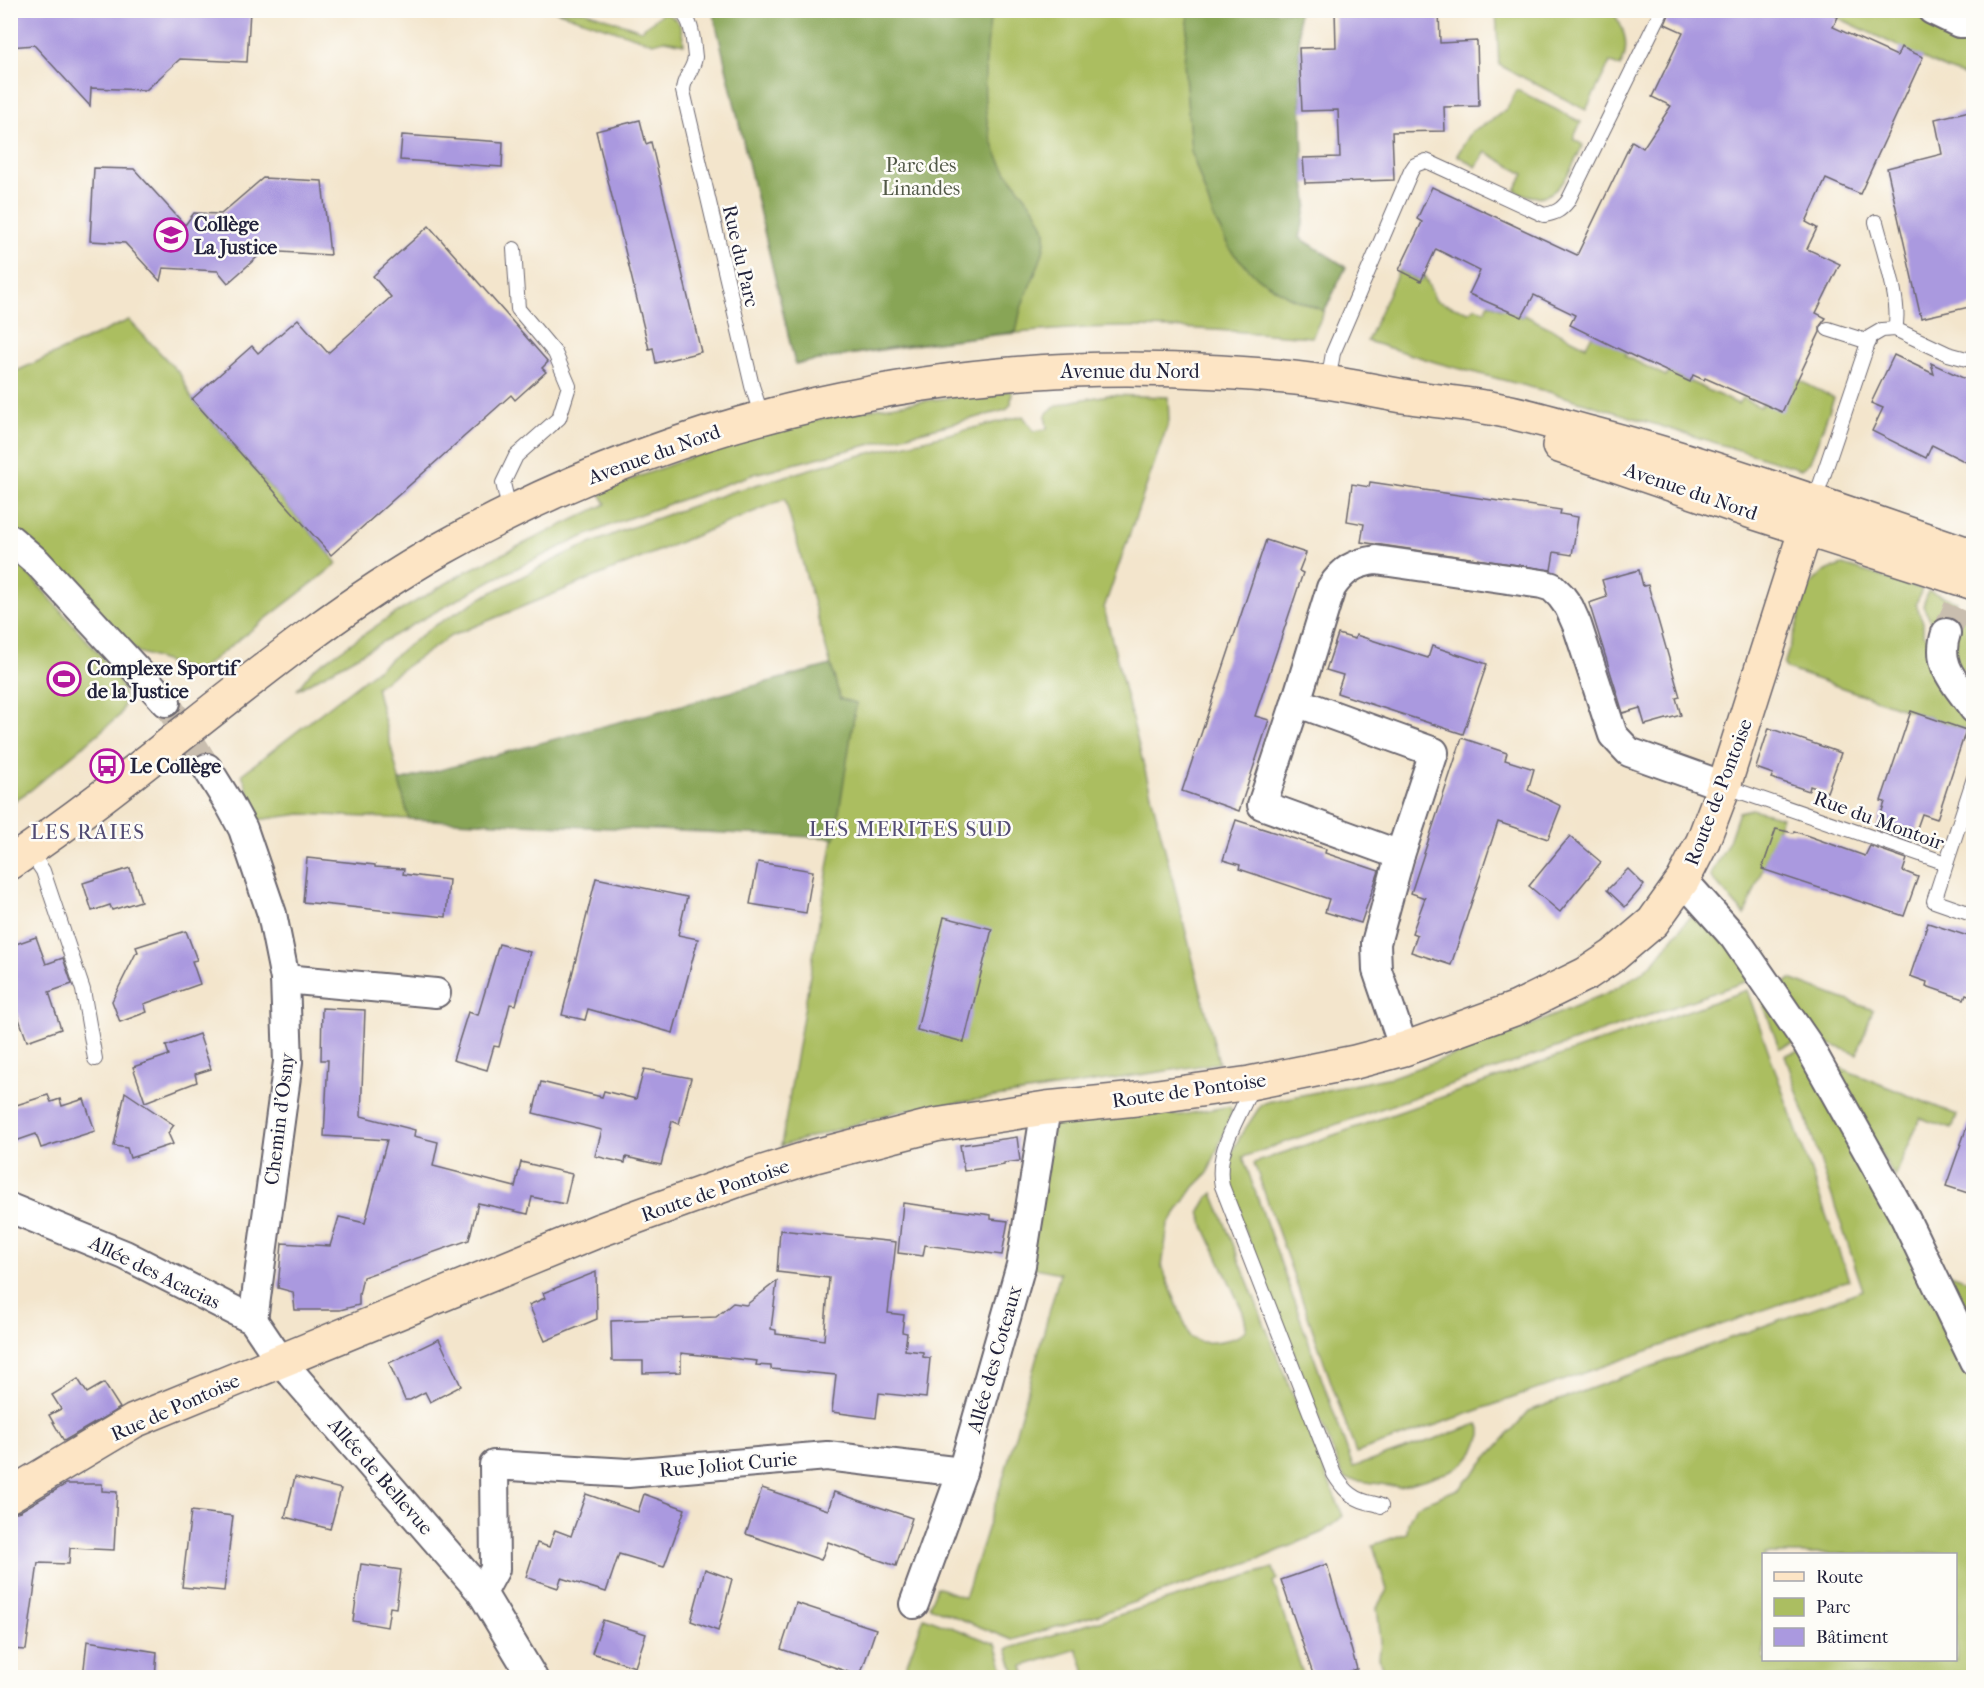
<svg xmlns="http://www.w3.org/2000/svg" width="1984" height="1688" font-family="'IM FELL French Canon',serif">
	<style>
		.green { fill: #abbe61; stroke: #66704e; stroke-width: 1.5; fill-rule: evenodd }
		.forest { fill: #88a557; stroke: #556449; stroke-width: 1.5 }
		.building { fill: #aa99df }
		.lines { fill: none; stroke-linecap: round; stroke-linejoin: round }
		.street-tunnel { stroke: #c9beaf; stroke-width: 28; stroke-dasharray: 28 14; stroke-linecap: butt }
		.lane-casing { stroke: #6b666e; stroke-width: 16 }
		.street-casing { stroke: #6b666e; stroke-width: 32 }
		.secondary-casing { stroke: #6b666e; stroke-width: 36 }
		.lane { stroke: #fff; stroke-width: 14 }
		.street { stroke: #fff; stroke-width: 28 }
		.secondary { stroke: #fde5c5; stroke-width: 33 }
		.labels { text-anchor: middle; stroke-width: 5; stroke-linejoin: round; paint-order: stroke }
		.park-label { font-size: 20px; fill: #525948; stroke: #fdfcf7 }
		.poi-label { font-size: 20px; font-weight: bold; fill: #22223b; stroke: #fdfcf7; text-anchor: start }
		.street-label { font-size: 20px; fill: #22223b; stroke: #fdfcf7 }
		.neighbourhood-label { font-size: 21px; letter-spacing: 1.5px; fill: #524c74; stroke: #fdfcf7 }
	</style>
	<rect width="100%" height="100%" fill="#fdfcf7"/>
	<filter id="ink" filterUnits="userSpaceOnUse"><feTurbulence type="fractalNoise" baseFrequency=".0167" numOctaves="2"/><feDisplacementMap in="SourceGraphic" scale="12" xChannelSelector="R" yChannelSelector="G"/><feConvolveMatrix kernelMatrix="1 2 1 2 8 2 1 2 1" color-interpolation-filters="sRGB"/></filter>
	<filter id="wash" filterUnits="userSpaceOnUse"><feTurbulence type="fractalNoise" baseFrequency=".008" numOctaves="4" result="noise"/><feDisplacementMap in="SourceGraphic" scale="24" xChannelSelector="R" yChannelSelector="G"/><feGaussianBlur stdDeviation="1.35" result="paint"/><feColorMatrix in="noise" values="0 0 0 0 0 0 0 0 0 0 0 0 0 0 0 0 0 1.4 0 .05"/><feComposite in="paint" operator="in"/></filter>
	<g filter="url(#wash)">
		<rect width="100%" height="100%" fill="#f3e5cc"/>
		<!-- green -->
		<g class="green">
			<path d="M555 11H584L641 30 663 13C681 19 681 26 684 44L664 40 653 43Z"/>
			<path d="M713 11H1298L1303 158 1307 204 1300 238 1346 267 1312 337C1248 333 1184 326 1120 327 1011 329 902 346 795 364Z"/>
			<path d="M1496 11H1611C1625 26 1631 48 1620 67L1610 62 1586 110 1499 65Z"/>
			<path d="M1824 11H1911L1973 39V79L1946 69Z"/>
			<path d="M1517 90 1581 122 1573 139 1583 145C1568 174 1555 213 1515 190L1524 174 1486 152 1476 167 1457 155 1472 131 1492 120 1507 108Z"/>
			<path d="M1399 270 1421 281 1424 275 1436 301 1469 312 1476 307 1485 311 1489 303 1502 309 1503 307 1522 317 1524 315 1586 346 1592 335 1624 350 1626 353 1625 356 1666 376 1669 372 1738 404 1742 398 1760 407 1763 403 1797 379 1834 398 1810 462 1801 469 1549 392 1438 363 1367 341Z"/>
			<path d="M129 320 180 374 192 399 331 555 337 564 197 672 138 652 11 533 10 374Z"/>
			<path d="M1012 390 1011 404 1006 410 754 474 618 522 569 543 492 580 297 690 312 670 388 618 467 571 606 504 599 492C652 472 705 450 759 434 841 410 927 400 1012 390Z"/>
			<path d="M1109 395 1168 397 1169 421 1104 608 1219 1063 896 1112 781 1146 856 703 840 699 785 499 451 636 376 687 409 819 301 814 258 820 242 774 432 627 488 594 566 554 624 530 731 492 841 460 1023 416 1034 431 1047 429C1047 425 1045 419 1046 415 1052 401 1095 398 1109 395Z"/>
			<path d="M10 553 115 672C123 688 129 700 119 716L31 790 11 803Z"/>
			<path d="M1843 565 1922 589 1916 604 1923 622V634L1936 645 1970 721 1966 730 1787 669 1784 665 1808 589C1817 575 1827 569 1843 565Z"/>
			<path d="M1928 591 1956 601 1940 641 1931 633 1930 620 1923 606Z"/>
			<path d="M1966 605 1973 608V671L1958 668 1949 653Z"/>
			<path d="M1752 809 1782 817 1745 915 1710 876 1729 841 1739 812Z"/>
			<path d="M1695 910C1736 949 1767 994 1800 1041L1779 1048 1757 986 1753 981 1750 980 1243 1157 1353 1467 1478 1424 1481 1428V1435L1474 1452 1466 1462 1452 1471 1400 1487 1346 1479 1341 1472 1237 1211C1218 1157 1233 1149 1261 1105L1267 1102 1392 1077 1491 1042 1609 992 1638 975 1654 962Z"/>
			<path d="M1790 979 1873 1010 1857 1054 1809 1037 1780 988Z"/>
			<path d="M1747 990 1849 1280 1356 1453 1254 1163Z"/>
			<path d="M1804 1049 1888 1210 1973 1384V1677H1385L1379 1658 1381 1641 1377 1607 1387 1590 1373 1545 1407 1533 1408 1522 1416 1506 1460 1488 1529 1411 1863 1290 1785 1055ZM1764 1554H1956V1660H1764Z"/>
			<path d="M1823 1061 1957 1115 1952 1129 1920 1118 1895 1177Z"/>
			<path d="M1230 1106 1232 1112 1208 1173 1194 1187 1168 1225 1162 1267 1190 1337C1194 1340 1198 1342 1203 1342 1213 1343 1244 1340 1246 1327 1246 1323 1244 1316 1243 1312L1203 1224 1200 1211 1207 1199 1213 1193 1277 1356 1343 1516 1323 1532 1264 1557 1100 1614 1012 1640 929 1606 937 1587 965 1598 1005 1472 1060 1273 1030 1267 1054 1121 1065 1114 1181 1115Z"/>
			<path d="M1945 1272 1973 1282V1330Z"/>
			<path d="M1273 1568 1277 1579 1273 1582 1304 1677H1087L1077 1649 1023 1666 1026 1677H1016L1007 1649Z"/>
			<path d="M924 1617 996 1644 1006 1677H902Z"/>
		</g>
		<!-- forest -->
		<g class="forest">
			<path d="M713 11H991C985 64 975 122 1006 171 1016 186 1043 215 1045 232 1048 254 1028 285 1022 306 1019 314 1018 324 1016 332L901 346 795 364Z"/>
			<path d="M1189 11H1298L1303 158 1307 204 1300 238 1346 267 1324 311 1289 297 1258 278 1231 251 1213 216 1191 151 1184 62Z"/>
			<path d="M831 665 840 699 856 703 835 838 409 819 399 781Z"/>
		</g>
		<g id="blocks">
			<!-- building -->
			<g class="building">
				<path d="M10 10H250L247 62 180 59 146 90 91 88 90 106 34 45 10 47Z"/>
				<path d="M1335 10H1439L1440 43 1477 41 1479 106 1444 107 1445 131 1392 132 1394 180 1305 183 1303 158 1340 157 1338 110 1302 111 1299 48 1336 47Z"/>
				<path d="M1671 10H1824L1838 17 1833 27 1897 56 1901 47 1923 57 1860 194 1826 179 1806 222 1817 228 1807 249 1840 264 1816 313 1826 318 1820 326V332L1782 412 1705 378 1704 380 1693 375 1690 382 1635 357 1570 325 1575 315 1534 295 1522 317 1469 294 1480 271 1436 249 1421 281 1399 270 1422 222 1417 219 1432 187 1577 255 1632 141 1643 148 1671 106 1652 97 1683 32 1665 24Z"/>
				<path d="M1974 110V306L1921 318 1887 168 1942 154 1935 119Z"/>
				<path d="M640 120 646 144 651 142 701 352 656 363 653 348 649 349 596 131Z"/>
				<path d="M402 135 503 142 502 167 400 160Z"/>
				<path d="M94 168 134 169 185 225 194 213 221 214 263 178 322 181 330 255 264 251 228 283 218 271 163 268 160 281 125 243 90 241Z"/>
				<path d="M429 226 548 362 542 368 546 372 515 400 511 395 331 555 192 399 252 346 258 353 298 319 328 353 391 297 373 276Z"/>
				<path d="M1894 355 1934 374 1931 363 1974 383V466L1932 445 1926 458 1872 431 1883 408 1871 403Z"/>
				<path d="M1370 482 1561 510 1560 514 1578 517 1572 555 1554 552 1551 570 1361 542 1364 524 1347 521 1352 484 1369 487Z"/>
				<path d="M1266 540 1306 553 1299 571 1303 573 1255 716 1269 720 1239 811 1182 791Z"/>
				<path d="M1639 570 1643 586 1648 585 1680 697 1676 698 1681 715 1645 725 1640 708 1623 713 1589 603 1607 597 1602 580Z"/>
				<path d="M1338 634 1355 639 1356 635 1428 658 1432 646 1487 664 1463 734 1337 693 1343 675 1326 670Z"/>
				<path d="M1911 711 1966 730 1937 819 1922 814 1912 842 1876 829 1885 802 1881 801Z"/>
				<path d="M1769 728 1841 753 1827 792 1810 786 1809 791 1771 778 1773 774 1756 768Z"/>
				<path d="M1462 738 1507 753 1505 760 1534 769 1528 790 1561 806 1548 839 1498 822 1451 965 1411 952 1417 935 1412 933 1425 898 1411 893Z"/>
				<path d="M1236 820 1326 849 1325 853 1379 871 1361 923 1325 912 1329 899 1239 869 1240 865 1223 860Z"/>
				<path d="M1776 829 1793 833 1794 831 1865 856 1870 846 1907 859 1903 871 1918 877 1904 916 1762 869Z"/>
				<path d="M1570 836 1601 862 1560 912 1529 886Z"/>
				<path d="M307 858 375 865V867L404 869 403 874 449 880 446 917 303 902Z"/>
				<path d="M758 862 813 871 806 913 750 904Z"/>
				<path d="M130 868 141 901 112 910 110 905 92 911 83 883Z"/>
				<path d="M1628 869 1644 885 1625 907 1607 890Z"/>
				<path d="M596 878 687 897 678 935 698 939 673 1033 588 1009 585 1020 562 1015Z"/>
				<path d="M944 917 992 929 964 1042 917 1030Z"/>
				<path d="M1928 923 1974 938V997L1966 994 1964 999 1926 986 1927 982 1910 976Z"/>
				<path d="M186 931 197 960 192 961 200 984 144 1004 147 1012 120 1022 112 1001 136 953 138 952 136 947Z"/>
				<path d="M36 937 46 964 63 958 72 984 49 992 61 1029 27 1041 10 994V946Z"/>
				<path d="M499 944 530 952 516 1005 510 1004 499 1047 494 1046 487 1070 453 1060 468 1012 478 1015Z"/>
				<path d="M322 1008 365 1010 361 1116 415 1130 414 1136 438 1142 433 1166 515 1187 521 1162 572 1174 565 1204 532 1197 528 1214 478 1203 469 1240 363 1277 359 1295V1305L340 1310H295L293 1292 278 1288 282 1243 330 1246 339 1217 365 1223 387 1140 324 1136 328 1060H321Z"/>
				<path d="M199 1034 211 1069 195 1074 197 1082 145 1102 133 1067 169 1055 166 1046Z"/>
				<path d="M644 1069 691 1078 679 1124 672 1121 661 1165 626 1157 625 1163 595 1156 602 1130 533 1113 541 1082 602 1097 604 1091 636 1099Z"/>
				<path d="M125 1092 174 1125 168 1133 173 1144 130 1158 127 1148 114 1146Z"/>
				<path d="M48 1095 51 1102 60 1099 62 1106 84 1099 95 1131 41 1148 36 1134 10 1143V1107Z"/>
				<path d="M1970 1118H1974V1195L1946 1186Z"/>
				<path d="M1017 1137 1020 1161 1004 1163V1165L964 1171 960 1145Z"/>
				<path d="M903 1203 991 1215V1219L1008 1221 1002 1255 925 1245 923 1256 898 1253Z"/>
				<path d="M780 1230 896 1242 888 1313 904 1315 902 1332 907 1333 905 1350 923 1352V1357L930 1358 926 1398 879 1393 876 1418 832 1412 836 1375 771 1369V1366L756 1365 757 1361 681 1353V1372L643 1373V1361H612L611 1321 716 1317 733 1303 746 1305 777 1281 771 1329 776 1330V1334L824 1340 829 1278 777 1272Z"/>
				<path d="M596 1272 597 1319 545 1341 529 1305 545 1298 543 1293Z"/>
				<path d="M439 1339 461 1386 430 1402 425 1392 410 1400H405L389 1363Z"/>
				<path d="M78 1379 87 1393 104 1383 120 1408 64 1441 49 1415 61 1409 52 1395Z"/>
				<path d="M295 1477 341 1489 330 1529 285 1517Z"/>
				<path d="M66 1484H102V1491L117 1492 114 1550 70 1548 69 1564 38 1563 26 1650 10 1649V1514L20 1511Z"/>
				<path d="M762 1488 828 1510 834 1492 912 1518 896 1566 828 1542 821 1560 746 1534Z"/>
				<path d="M586 1494 638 1512 644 1494 685 1509 664 1567 619 1554 606 1592 561 1578 558 1588 526 1577 537 1543 549 1547 555 1530 571 1536Z"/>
				<path d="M191 1511 233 1516 224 1591 182 1587Z"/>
				<path d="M361 1564 401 1570 396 1608 390 1607 387 1627 353 1621Z"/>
				<path d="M1327 1564 1357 1669 1333 1677H1314L1281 1580Z"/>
				<path d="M705 1569 732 1579 718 1631 691 1621Z"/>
				<path d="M796 1603 876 1629 860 1676 781 1649Z"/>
				<path d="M603 1620 646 1634 635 1667 592 1653Z"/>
				<path d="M87 1641 157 1652 155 1677H83Z"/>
			</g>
		</g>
	</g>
	<g filter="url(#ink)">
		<use href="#blocks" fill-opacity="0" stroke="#6b666e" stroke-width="1.5"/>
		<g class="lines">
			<!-- street-tunnel -->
			<g class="street-tunnel">
				<path d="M1946 633 1974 572"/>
				<path d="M166 702 207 768"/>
			</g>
			<defs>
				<g id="lane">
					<path d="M679 10C693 19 693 41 695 57 694 70 683 77 683 91L752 386 762 417"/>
					<path d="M1876 222C1883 250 1902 303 1895 329"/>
					<path d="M1828 329 1869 342"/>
					<path d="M1328 382 1333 353 1411 171 1415 165 1426 161 1431 163 1544 215C1556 213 1561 210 1568 201L1662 10"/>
					<path d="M1814 503 1870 337 1882 330 1895 329 1948 354 1974 361"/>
					<path d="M510 513 503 483 516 456 559 418 569 386 555 353 518 309 514 249"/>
					<path d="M1974 778 1934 901 1974 915"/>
					<path d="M1724 786 1946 863"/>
					<path d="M29 850 43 871 83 990 95 1059"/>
					<path d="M1250 1085 1249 1093C1236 1123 1215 1153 1222 1186L1334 1474C1342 1487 1351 1498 1367 1502 1373 1504 1376 1503 1381 1506"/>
				</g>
				<g id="street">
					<path d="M1932 10 1959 23H1974"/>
					<path d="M10 539 38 563 166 702"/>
					<path d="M1946 633C1935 666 1956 683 1974 709"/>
					<path d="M1296 702 1331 588C1343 570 1354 563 1376 560L1542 584 1552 587 1561 596 1569 607 1577 625 1613 735 1629 752 1724 786"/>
					<path d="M1296 702 1434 752 1400 855 1262 805Z"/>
					<path d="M207 768 230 805 243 829 272 914 285 979 288 1062 253 1320"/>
					<path d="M1400 855 1376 943 1377 970 1404 1049"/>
					<path d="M1683 880 1734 937 1807 1043 1905 1218 1974 1361"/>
					<path d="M285 979 436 993"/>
					<path d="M10 1208 125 1255 253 1320 280 1360 482 1593 533 1678"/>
					<path d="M482 1593 495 1569 494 1465 628 1473 827 1456 962 1472"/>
					<path d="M914 1604 962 1472 1021 1265 1046 1108"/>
				</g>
				<g id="secondary">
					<path d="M1559 446 1758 514 1974 583"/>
					<path d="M10 863C158 764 286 637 441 549 676 416 950 354 1220 372 1255 374 1291 377 1326 382 1354 386 1382 393 1410 397 1442 402 1474 404 1505 411 1536 417 1567 427 1598 435 1725 469 1849 514 1974 556"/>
					<path d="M10 1495 134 1421 600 1230 741 1179 811 1157 935 1125 1046 1108 1136 1099 1250 1083 1355 1062 1404 1049 1517 1008 1586 974 1613 956 1653 922 1683 880 1703 841 1724 786 1814 503"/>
				</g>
			</defs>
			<!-- lane casing -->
			<use href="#lane" class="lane-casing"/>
			<!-- street casing -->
			<use href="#street" class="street-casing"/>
			<!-- secondary casing -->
			<use href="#secondary" class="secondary-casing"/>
			<!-- lane -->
			<use href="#lane" class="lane"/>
			<!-- street -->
			<use href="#street" class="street"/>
			<!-- secondary -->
			<use href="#secondary" class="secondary"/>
		</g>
	</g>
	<!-- icons -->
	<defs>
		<symbol id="school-ring" viewBox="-11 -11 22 22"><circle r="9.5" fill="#fdfcf7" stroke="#b5179e" stroke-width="1.5"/><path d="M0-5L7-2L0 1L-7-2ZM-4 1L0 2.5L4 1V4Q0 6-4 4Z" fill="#b5179e"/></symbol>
		<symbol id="stadium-ring" viewBox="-11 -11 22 22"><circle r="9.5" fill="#fdfcf7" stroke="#b5179e" stroke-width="1.5"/><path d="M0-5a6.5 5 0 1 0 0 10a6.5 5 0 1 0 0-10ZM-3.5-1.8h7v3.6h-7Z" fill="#b5179e"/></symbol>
		<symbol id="bus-ring" viewBox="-11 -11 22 22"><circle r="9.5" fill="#fdfcf7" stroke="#b5179e" stroke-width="1.5"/><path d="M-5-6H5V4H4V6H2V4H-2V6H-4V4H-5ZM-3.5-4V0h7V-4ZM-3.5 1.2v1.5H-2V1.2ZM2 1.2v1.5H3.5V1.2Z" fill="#b5179e"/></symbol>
	</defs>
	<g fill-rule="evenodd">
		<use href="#school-ring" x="152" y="216" width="38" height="38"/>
		<use href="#stadium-ring" x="45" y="660" width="38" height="38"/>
		<use href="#bus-ring" x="88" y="747" width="38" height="38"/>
	</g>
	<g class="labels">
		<!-- park labels -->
		<g class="park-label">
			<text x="921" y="172">Parc des<tspan x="921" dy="23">Linandes</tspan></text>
		</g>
		<!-- poi labels -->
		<g class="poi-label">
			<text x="194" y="231">Collège<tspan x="194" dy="23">La Justice</tspan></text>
			<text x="87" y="675">Complexe Sportif<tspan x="87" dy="23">de la Justice</tspan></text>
			<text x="130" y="773">Le Collège</text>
		</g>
		<!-- street labels -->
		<g class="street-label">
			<text transform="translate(741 256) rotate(77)" y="7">Rue du Parc</text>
			<text x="1130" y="378">Avenue du Nord</text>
			<text transform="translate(654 454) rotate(-20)" y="7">Avenue du Nord</text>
			<text transform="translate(1691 491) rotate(19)" y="7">Avenue du Nord</text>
			<text transform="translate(1718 792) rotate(-69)" y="7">Route de Pontoise</text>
			<text transform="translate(1879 820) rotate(20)" y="7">Rue du Montoir</text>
			<text transform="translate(1189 1090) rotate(-8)" y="7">Route de Pontoise</text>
			<text transform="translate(279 1119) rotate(-83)" y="7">Chemin d'Osny</text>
			<text transform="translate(715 1190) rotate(-19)" y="7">Route de Pontoise</text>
			<text transform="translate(155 1272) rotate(26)" y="7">Allée des Acacias</text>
			<text transform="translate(994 1359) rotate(-74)" y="7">Allée des Coteaux</text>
			<text transform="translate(175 1407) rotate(-24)" y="7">Rue de Pontoise</text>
			<text transform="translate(728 1464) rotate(-5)" y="7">Rue Joliot Curie</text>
			<text transform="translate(381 1476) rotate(49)" y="7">Allée de Bellevue</text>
		</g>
		<!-- neighbourhood labels -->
		<g class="neighbourhood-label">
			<text x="911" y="836">LES MERITES SUD</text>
			<text x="88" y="839">LES RAIES</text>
		</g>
	</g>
	<!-- margin -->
	<rect width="1984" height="1688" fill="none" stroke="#fdfcf7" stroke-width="36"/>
	<!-- legend -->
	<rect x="1762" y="1553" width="195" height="108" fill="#fdfcf7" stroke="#a5a5ac" stroke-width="1.5"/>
	<rect x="1774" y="1572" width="30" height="9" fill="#fde5c5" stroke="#a5a5ac" stroke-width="1.5"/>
	<text x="1816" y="1583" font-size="18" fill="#22223b">Route</text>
	<rect x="1774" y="1598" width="30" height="18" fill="#abbe61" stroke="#a5a5ac" stroke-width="1.5"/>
	<text x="1816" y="1613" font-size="18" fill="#22223b">Parc</text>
	<rect x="1774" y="1628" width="30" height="18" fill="#aa99df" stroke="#a5a5ac" stroke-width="1.5"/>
	<text x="1816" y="1643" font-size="18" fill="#22223b">Bâtiment</text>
</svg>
